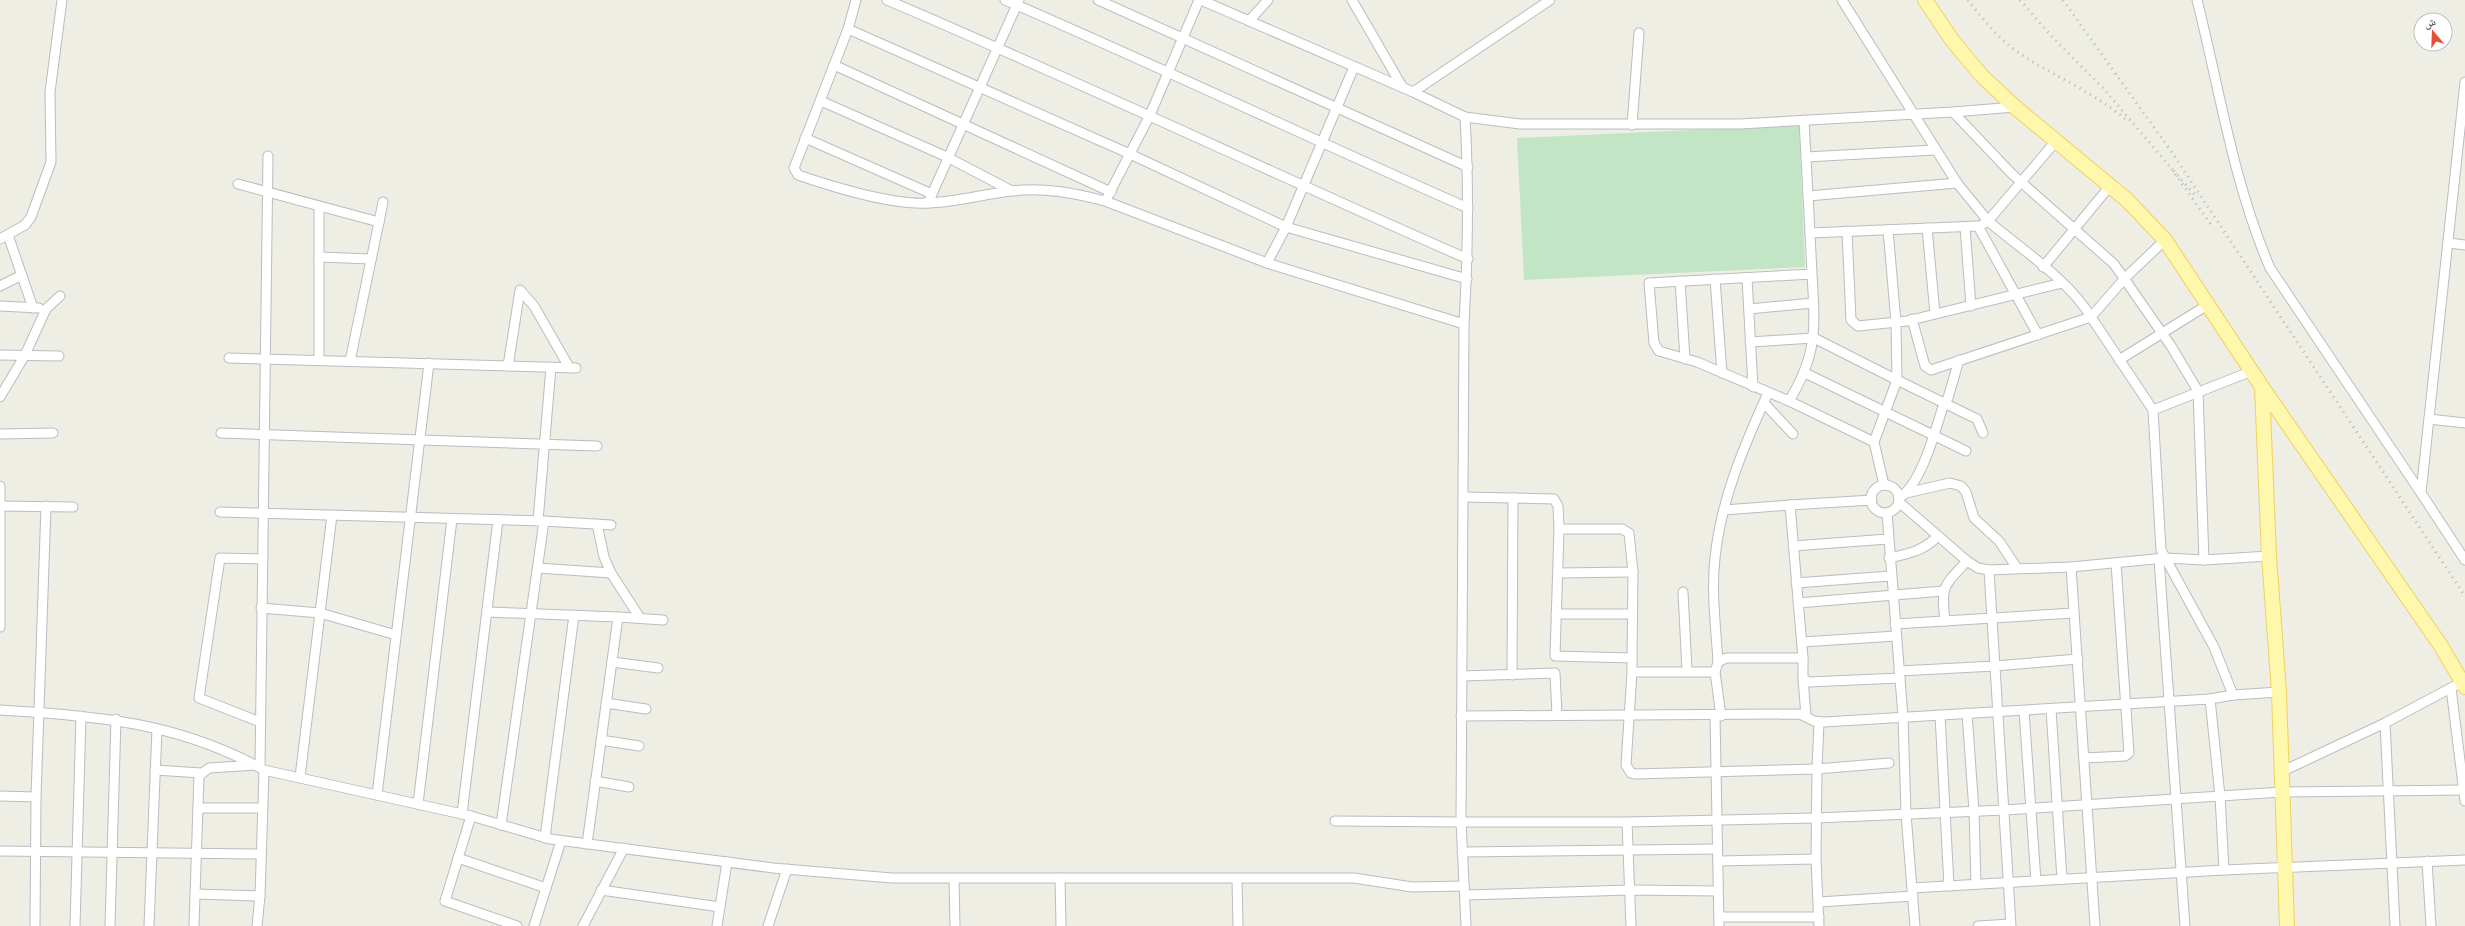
<svg xmlns="http://www.w3.org/2000/svg" width="2465" height="926" font-family="'Titillium Web','Noto Naskh Arabic',sans-serif">
	<style>
		.green { fill: #c2e6c5 }
		.lines { fill: none; stroke-linecap: round; stroke-linejoin: round }
		.minor-casing { stroke: #babcc1; stroke-width: 11 }
		.primary-casing { stroke: #efd25e; stroke-width: 16 }
		.minor { stroke: #fff; stroke-width: 9 }
		.primary { stroke: #fef7ac; stroke-width: 14 }
		.rail { stroke: #b6b7b7; stroke-width: 3; stroke-dasharray: 1 5; stroke-linecap: butt }
	</style>
	<rect width="100%" height="100%" fill="#efeee5"/>
	<!-- green -->
	<path class="green" d="M1799 125 1805 267 1524 280 1517 138Z"/>
	<g class="lines">
		<defs>
			<g id="minor">
				<path d="M856 0 848 29 794 168 798 175C833 187 893 205 928 203 956 202 984 194 1012 191 1044 187 1074 193 1105 201L1267 263 1464 324"/>
				<path d="M887 0C1082 83 1274 174 1468 259"/>
				<path d="M1005 0C1161 67 1313 140 1468 208"/>
				<path d="M1098 0 1468 167"/>
				<path d="M1201 0 1413 92"/>
				<path d="M1352 0 1403 88"/>
				<path d="M1550 0 1413 92 1465 117 1520 124H1740L1953 112 2015 107"/>
				<path d="M1842 0 1957 183 1988 221 1983 224"/>
				<path d="M2197 0C2220 91 2233 182 2270 268L2421 493"/>
				<path d="M1249 21 1268 0"/>
				<path d="M848 29 1130 154 1286 227 1467 279"/>
				<path d="M834 65 1111 192"/>
				<path d="M2465 82 2421 493 2465 560"/>
				<path d="M821 101 947 157 1012 191"/>
				<path d="M1953 112 2012 174 2114 264 2171 346 2198 391 2204 560"/>
				<path d="M1465 117C1469 186 1468 254 1464 324L1461 822H1627L1816 818 2005 810 2282 792 2465 790"/>
				<path d="M1804 120 1810 233"/>
				<path d="M1632 125 1639 33"/>
				<path d="M805 138 932 194"/>
				<path d="M1806 157 1935 150"/>
				<path d="M238 184 379 222 383 202"/>
				<path d="M1108 196 1150 115 1199 0"/>
				<path d="M1808 196 1957 183"/>
				<path d="M928 203 1019 0"/>
				<path d="M319 206V360"/>
				<path d="M1965 227 1971 306"/>
				<path d="M1927 228 1935 314"/>
				<path d="M1847 231 1851 320 1858 326 1907 321 2062 283"/>
				<path d="M8 235 33 308"/>
				<path d="M0 239 25 225 31 217 51 162 50 92 62 0"/>
				<path d="M2165 240 2125 278 2091 317 2153 410 2252 371"/>
				<path d="M2449 243 2465 245"/>
				<path d="M319 257 371 259"/>
				<path d="M1267 263 1286 227 1354 67"/>
				<path d="M2043 267 2110 186"/>
				<path d="M1812 274C1815 327 1818 354 1789 401L1697 362 1659 351 1654 343 1649 283 1812 274 1810 233 1978 226 2038 335"/>
				<path d="M1747 278 1753 387"/>
				<path d="M1715 279 1722 373"/>
				<path d="M1680 281 1685 359"/>
				<path d="M0 286 22 275"/>
				<path d="M0 306 39 308"/>
				<path d="M1749 309 1813 303"/>
				<path d="M1912 319 1925 366 1931 370 2091 317C2068 279 2022 250 1988 221L2056 141"/>
				<path d="M1750 342 1814 338 1897 380 1896 322 1888 230"/>
				<path d="M0 355 59 356"/>
				<path d="M229 358 576 368"/>
				<path d="M2119 360 2209 304"/>
				<path d="M350 361 379 222"/>
				<path d="M508 366 520 290 534 306 569 367"/>
				<path d="M1805 373 1966 451"/>
				<path d="M0 397 25 355 46 309 60 296"/>
				<path d="M1789 401 1874 442"/>
				<path d="M1764 403 1793 434"/>
				<path d="M2153 410 2161 550 2214 647 2233 695"/>
				<path d="M2429 419 2465 423"/>
				<path d="M221 433 597 446"/>
				<path d="M0 434 53 433"/>
				<path d="M1884 485 1874 442 1897 380 1944 403 1948 398 1959 360"/>
				<circle cx="1885" cy="499" r="14"/>
				<path d="M0 486V627"/>
				<path d="M1906 493 1950 483 1961 486 1966 492 1974 518 1999 541 2017 568"/>
				<path d="M1463 497 1513 498 1512 675"/>
				<path d="M1513 498 1554 499 1558 506 1559 529"/>
				<path d="M1899 498C1922 484 1936 428 1944 403L1977 419 1983 433"/>
				<path d="M1899 502 1967 561 1978 568 1989 570 2071 567 2165 558 2204 560 2269 556"/>
				<path d="M0 506 73 507"/>
				<path d="M1724 510 1790 505"/>
				<path d="M220 512 544 521 501 825"/>
				<path d="M1887 513 1903 717 1906 814 1915 926"/>
				<path d="M538 521 551 367"/>
				<path d="M544 521 611 525"/>
				<path d="M597 524 604 557 611 573 640 618"/>
				<path d="M1793 546 1888 539"/>
				<path d="M1889 558C1908 554 1923 551 1937 537"/>
				<path d="M2159 559 2185 926"/>
				<path d="M2071 567 2095 926"/>
				<path d="M538 568 611 573"/>
				<path d="M1989 570 2011 926"/>
				<path d="M1558 573 1633 572 1629 533 1622 529H1559L1555 656 1632 658V672"/>
				<path d="M1796 583 1890 576"/>
				<path d="M1683 592 1687 671"/>
				<path d="M1798 603 1943 591"/>
				<path d="M261 608 320 613 396 635"/>
				<path d="M487 612 618 617"/>
				<path d="M1556 614H1631"/>
				<path d="M1945 621C1941 585 1943 587 1967 561"/>
				<path d="M1895 624 2074 613"/>
				<path d="M1802 642 1896 636"/>
				<path d="M1632 658 1633 572"/>
				<path d="M1803 658V679L1809 682 1900 678"/>
				<path d="M612 662 658 668"/>
				<path d="M1718 662C1716 628 1711 592 1715 558 1721 499 1744 446 1768 393"/>
				<path d="M1899 671 1995 666 2078 659"/>
				<path d="M1715 672H1632L1626 765 1631 773 1636 774 1817 769 1816 859 1819 926"/>
				<path d="M1462 676 1555 673 1557 715"/>
				<path d="M1803 679 1806 716"/>
				<path d="M2451 688 2465 801"/>
				<path d="M2210 699 2220 796 2224 870"/>
				<path d="M606 703 646 709"/>
				<path d="M2051 709 2062 879"/>
				<path d="M0 710C97 716 178 722 264 770L471 816 550 839 773 868 892 878H1354L1412 887 1464 886"/>
				<path d="M2024 711 2036 881"/>
				<path d="M1967 713 1974 811 1976 884"/>
				<path d="M1715 715 1719 926"/>
				<path d="M1940 715 1949 886"/>
				<path d="M1461 716 1800 714 1814 721 1824 722 2210 699 2233 695 2279 692"/>
				<path d="M1721 716 1715 672 1718 662 1726 658H1803L1790 505 1872 500"/>
				<path d="M260 722 199 698 220 558 263 559"/>
				<path d="M1819 722 1817 769 1889 763"/>
				<path d="M2385 723 2395 926"/>
				<path d="M601 740 639 746"/>
				<path d="M2084 758 2125 756 2129 753 2116 563"/>
				<path d="M260 767 268 156"/>
				<path d="M155 770 201 773"/>
				<path d="M2281 772 2385 723 2462 682"/>
				<path d="M300 777 332 515"/>
				<path d="M595 781 629 787"/>
				<path d="M377 795 429 363"/>
				<path d="M0 796 36 797"/>
				<path d="M418 804 452 519"/>
				<path d="M198 808H263"/>
				<path d="M462 814 498 520"/>
				<path d="M471 816 445 901 517 926"/>
				<path d="M1335 821 1461 822 1466 926"/>
				<path d="M1627 822 1631 926"/>
				<path d="M545 838 574 615"/>
				<path d="M587 844 618 617 663 620"/>
				<path d="M0 851 261 854"/>
				<path d="M1462 852 1717 849"/>
				<path d="M458 858 546 888"/>
				<path d="M1718 861 1816 859"/>
				<path d="M2427 861 2431 926"/>
				<path d="M1060 878 1061 926"/>
				<path d="M954 879 955 926"/>
				<path d="M1237 879 1238 926"/>
				<path d="M1912 888 2224 870 2465 860"/>
				<path d="M601 890 720 907"/>
				<path d="M195 894 260 896 264 770"/>
				<path d="M1465 895 1630 890 1718 891"/>
				<path d="M1819 902 1913 896"/>
				<path d="M1719 917H1819"/>
				<path d="M35 926 36 797 46 506"/>
				<path d="M75 926 81 716"/>
				<path d="M110 926 116 719"/>
				<path d="M149 926 157 729"/>
				<path d="M194 926 199 776 209 768 256 765"/>
				<path d="M257 926 260 896"/>
				<path d="M534 926 561 841"/>
				<path d="M583 926 624 848"/>
				<path d="M717 926 727 862"/>
				<path d="M768 926 787 869"/>
				<path d="M1978 926 2010 924"/>
			</g>
			<g id="primary">
				<path d="M1925 0 1952 40 1981 75 2015 107 2127 200 2165 240 2262 387 2441 646 2465 687"/>
				<path d="M2262 387 2269 556 2279 692 2287 926"/>
			</g>
		</defs>
		<!-- minor casing -->
		<use href="#minor" class="minor-casing"/>
		<!-- primary casing -->
		<use href="#primary" class="primary-casing"/>
		<!-- minor -->
		<use href="#minor" class="minor"/>
		<!-- primary -->
		<use href="#primary" class="primary"/>
		<!-- rail -->
		<g class="rail">
			<path d="M1968 0C1982 19 1999 39 2019 53 2053 76 2094 92 2125 119"/>
			<path d="M2020 0 2053 38 2103 88 2171 168"/>
			<path d="M2063 0 2173 154 2465 596"/>
			<path d="M2194 194 2171 168 2212 226"/>
		</g>
	</g>
	<!-- north arrow -->
	<g transform="translate(2433 32) rotate(341)"><circle r="19" fill="#ffffff" stroke="#bebfc2"/>
	<path d="M0-3L7 15L0 10L-7 15Z" fill="#e75034"/>
	<text y="-6" font-size="11" font-weight="bold" text-anchor="middle" fill="#5d6066">ش</text>
	</g>
</svg>
